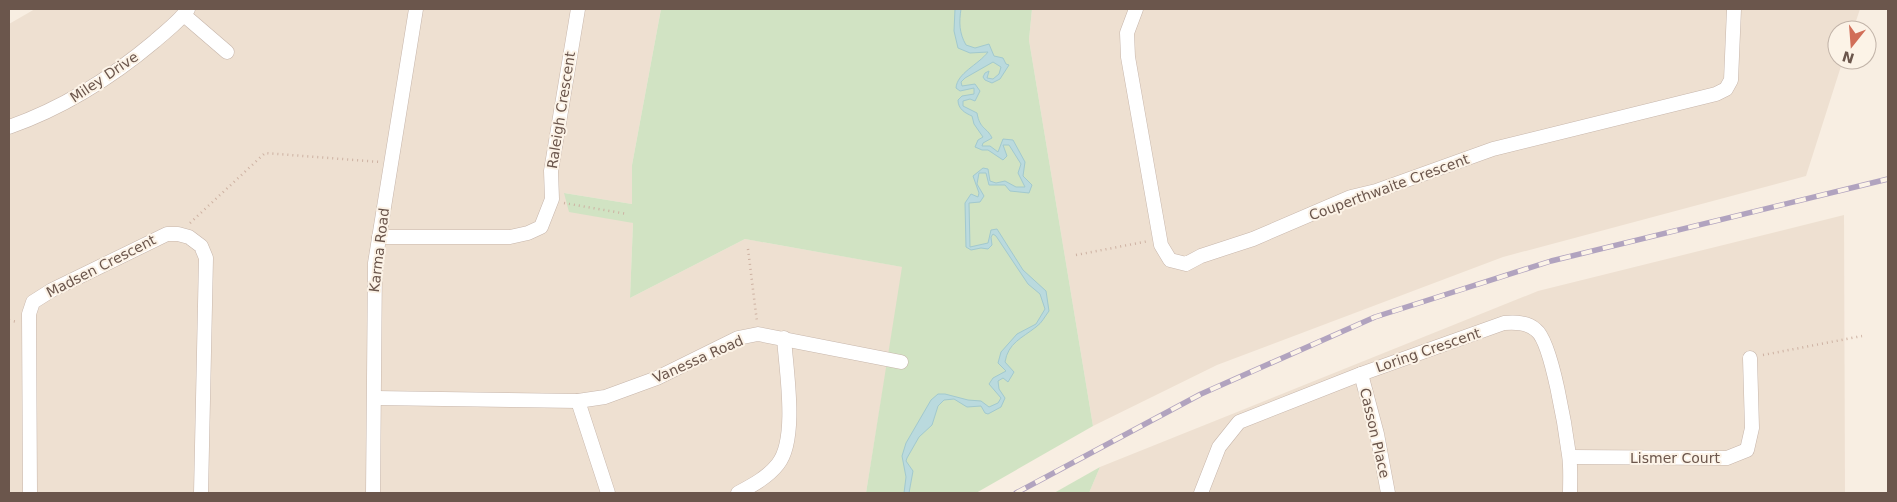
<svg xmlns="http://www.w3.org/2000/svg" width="1897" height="502" font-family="'DejaVu Sans',sans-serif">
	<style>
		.residential { fill: #eee0d1 }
		.green { fill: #d1e3c3 }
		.water { fill: #badade; stroke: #a2c9ce }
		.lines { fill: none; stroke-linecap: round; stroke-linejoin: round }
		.street-casing { stroke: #c7b6ab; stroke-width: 15 }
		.path { stroke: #cdb1a2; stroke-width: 2.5; stroke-dasharray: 1 4; stroke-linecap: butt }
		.street { stroke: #fff; stroke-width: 14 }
		.rail-casing { stroke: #b1a3bf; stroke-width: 5.5 }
		.rail { stroke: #fcf3e7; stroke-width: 4; stroke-dasharray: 11; stroke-linecap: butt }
		.labels { text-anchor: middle; stroke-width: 4; stroke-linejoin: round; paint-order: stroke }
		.street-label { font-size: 14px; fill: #6b564c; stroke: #fcf3e7 }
	</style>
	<rect width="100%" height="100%" fill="#f8eee2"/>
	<!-- residential -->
	<g class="residential">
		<path d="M35 9H661L632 165V204L564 193 633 223 630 298 745 239 903 267 866 493H9V24Z"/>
		<path d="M1032 9H1860L1853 30H1837V60H1843L1806 176 1503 257 1217 365 1093 426 1029 40Z"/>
		<path d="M1844 215 1845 493H1089L1100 467 1538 291Z"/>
	</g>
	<!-- green -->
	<g class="green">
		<path d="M661 9H1032L1029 40 1093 426 976 493H866L902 267 745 239 630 298 633 223 569 212 564 193 632 204V165Z"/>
		<path d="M1100 467 1089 493H1054Z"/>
	</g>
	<!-- water -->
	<path class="water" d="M955 9H961C959 22 959 33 966 45L975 48 989 44 994 56 1003 58 1006 64 1009 65 1000 79 992 83 985 80 983 77 985 73 989 71 987 78 993 79 999 74 1001 67 993 62 965 78 961 82 962 86 975 84 980 91 975 101 970 99 963 101V106L977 113C980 130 987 127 992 138L983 143 982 146H990L998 152 1003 139 1013 140 1025 162 1023 176 1032 185 1029 193 1010 191 1005 185H989L986 173H979L977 184 984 196 980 202 969 203 970 247 988 243 991 230 997 229 1023 270 1046 291 1049 311C1045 316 1042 323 1036 327 1022 338 1008 343 1005 362L1014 372 1008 382 1003 378 998 381 999 389 1005 398 1001 407 988 414 985 413 981 406 967 407 954 399 944 400 938 406 932 425 919 437 907 458 906 461 913 471 909 493H904L906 477 902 456 906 443 931 400 938 394H945L968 400 981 401 989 407 998 403 1001 398 989 384 993 378 1006 371 998 363 1001 352 1017 334 1036 324 1045 309 1040 294 1028 284 996 236 993 234 991 237 992 245 988 249 981 248 971 250 966 247 965 203 971 194 978 197 979 193 973 176 983 168 988 169 990 181 996 183 1005 181 1016 187H1025L1018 173 1021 164 1009 145H1003L1007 156 1003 160 988 150H982L975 147 978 140 983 137 974 124 972 116C965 113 958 109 958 100L962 96 974 94V88L960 91 956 88C957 73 978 65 988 52L970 53 958 48 954 31Z"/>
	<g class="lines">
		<defs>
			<g id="street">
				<path d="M1136 9 1127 33 1128 57 1161 245 1170 260 1186 264 1201 256 1253 239 1351 197 1376 191 1493 149 1716 94 1726 89 1731 80 1734 9"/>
				<path d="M184 15 227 52"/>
				<path d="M9 127C63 108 111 78 155 41 166 31 180 21 188 9"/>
				<path d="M379 237H510L528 233 541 227 552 199 551 171 578 9"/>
				<path d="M1361 374 1377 434 1388 493"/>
				<path d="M375 398 578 401 605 397 657 378 738 338 758 334 901 362"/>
				<path d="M578 401 608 493"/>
				<path d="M1570 457 1727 458 1747 450 1752 428 1750 358"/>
				<path d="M30 493 29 314 33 302 52 290 167 234H178L189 237 201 246 206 258 201 493"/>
				<path d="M373 493 375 263 416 9"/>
				<path d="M738 493C753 485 768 477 778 464 798 439 786 369 784 338"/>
				<path d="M1201 493 1219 447 1239 422 1361 374 1504 323C1515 322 1527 322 1536 330 1552 342 1566 432 1569 455 1571 467 1570 481 1570 493"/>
			</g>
		</defs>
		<!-- street casing -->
		<use href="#street" class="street-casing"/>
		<!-- path -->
		<g class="path">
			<path d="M564 203 627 214"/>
			<path d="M190 223 265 153 380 162"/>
			<path d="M748 249 757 322"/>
			<path d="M1076 255 1149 241"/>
			<path d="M9 320 17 322"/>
			<path d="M1763 355 1862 336"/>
		</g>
		<!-- street -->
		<use href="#street" class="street"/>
		<defs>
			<path id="rail" d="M1016 493 1201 394 1375 317 1551 261 1888 179"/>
		</defs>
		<!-- rail casing -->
		<use href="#rail" class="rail-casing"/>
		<!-- rail -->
		<use href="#rail" class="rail"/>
	</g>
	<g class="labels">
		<!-- street labels -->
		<g class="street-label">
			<text transform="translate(104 77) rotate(-34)" y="5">Miley Drive</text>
			<text transform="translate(561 110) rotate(-81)" y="5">Raleigh Crescent</text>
			<text transform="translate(1389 187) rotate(-20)" y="5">Couperthwaite Crescent</text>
			<text transform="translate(379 250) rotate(-83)" y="5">Karma Road</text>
			<text transform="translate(101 266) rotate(-27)" y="5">Madsen Crescent</text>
			<text transform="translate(1428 350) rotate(-19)" y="5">Loring Crescent</text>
			<text transform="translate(698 359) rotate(-24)" y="5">Vanessa Road</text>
			<text transform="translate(1375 433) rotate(77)" y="5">Casson Place</text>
			<text x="1675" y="463">Lismer Court</text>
		</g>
	</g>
	<!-- border -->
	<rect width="1897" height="502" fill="none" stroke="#6b564c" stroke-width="20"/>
	<!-- north arrow -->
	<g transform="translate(1852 45) rotate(197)"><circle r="24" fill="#fcf3e7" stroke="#c2b4a9"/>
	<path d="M0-4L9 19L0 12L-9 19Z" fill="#d16e58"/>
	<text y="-8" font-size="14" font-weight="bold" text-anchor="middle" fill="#6b564c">N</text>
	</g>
</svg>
